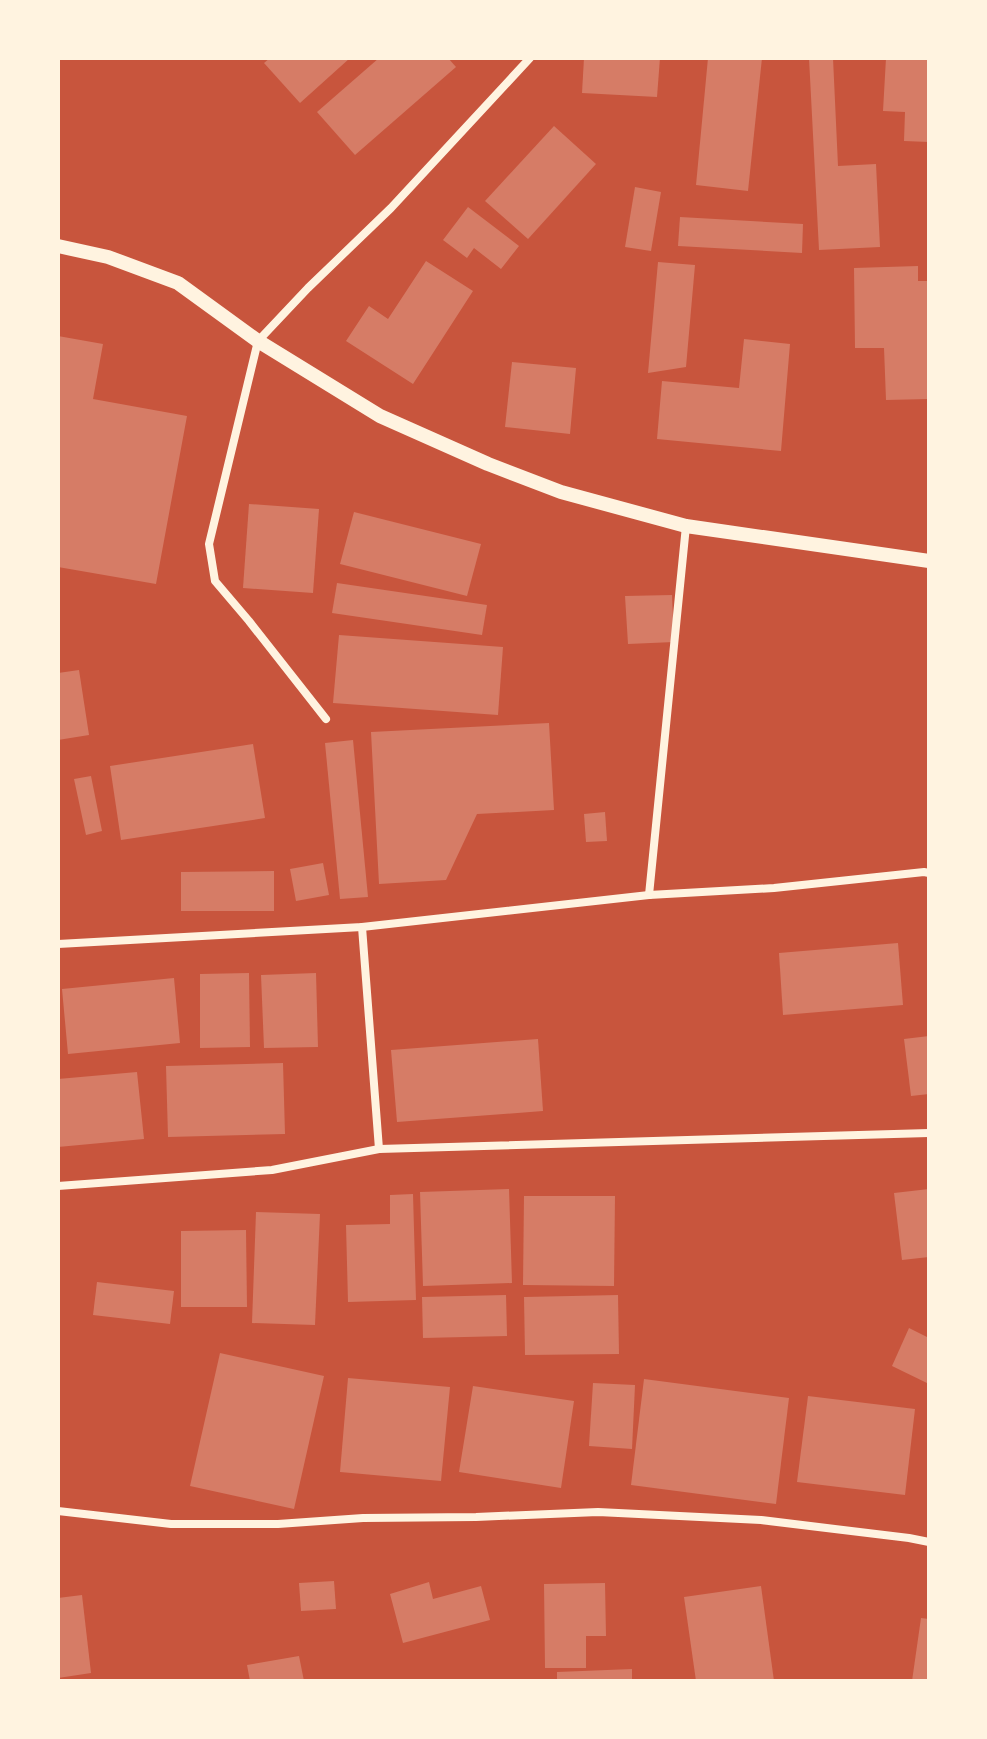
<svg xmlns="http://www.w3.org/2000/svg" width="987" height="1739" font-family="'PT Serif',serif">
	<style>
		.building { fill: #d67c66 }
		.lines { fill: none; stroke-linecap: round; stroke-linejoin: round }
		.minor { stroke: #fff3e0; stroke-width: 8 }
		.tertiary { stroke: #fff3e0; stroke-width: 14 }
	</style>
	<rect width="100%" height="100%" fill="#c8553d"/>
	<!-- building -->
	<g class="building">
		<path d="M270 58H350L300 103 264 63Z"/>
		<path d="M379 58H448L456 67 355 155 317 112Z"/>
		<path d="M584 58H660L657 97 582 93Z"/>
		<path d="M708 58H762L748 191 696 185Z"/>
		<path d="M809 58H833L838 166 876 164 880 247 819 250Z"/>
		<path d="M886 58H929V142L904 141 905 112 883 111Z"/>
		<path d="M554 126 596 164 528 239 485 201Z"/>
		<path d="M635 187 661 192 651 251 625 247Z"/>
		<path d="M468 207 519 246 501 269 474 248 467 258 443 240Z"/>
		<path d="M680 217 803 224 802 253 678 246Z"/>
		<path d="M426 261 473 291 413 384 346 341 369 306 388 319Z"/>
		<path d="M658 262 695 265 686 367 648 373Z"/>
		<path d="M918 266V281H929V399L886 400 884 348H855L854 268Z"/>
		<path d="M58 336 103 344 93 399 187 416 156 584 58 567Z"/>
		<path d="M744 339 790 344 781 451 657 439 662 381 739 388Z"/>
		<path d="M512 362 576 368 570 434 505 427Z"/>
		<path d="M249 504 319 509 313 593 243 588Z"/>
		<path d="M354 512 481 544 467 596 340 564Z"/>
		<path d="M337 583 487 605 482 635 332 613Z"/>
		<path d="M672 595 674 642 628 644 625 596Z"/>
		<path d="M339 635 503 647 498 715 333 703Z"/>
		<path d="M79 670 89 735 58 740V673Z"/>
		<path d="M549 723 554 810 477 814 446 880 379 884 371 732Z"/>
		<path d="M353 740 368 897 340 899 325 743Z"/>
		<path d="M253 744 265 818 121 840 110 766Z"/>
		<path d="M91 776 102 831 86 835 74 779Z"/>
		<path d="M605 812 607 841 586 842 584 814Z"/>
		<path d="M323 863 329 895 296 901 290 869Z"/>
		<path d="M274 871V911H181V872Z"/>
		<path d="M898 943 903 1005 783 1015 779 953Z"/>
		<path d="M249 973 250 1047 200 1048V974Z"/>
		<path d="M316 973 318 1047 264 1048 261 975Z"/>
		<path d="M174 978 180 1043 68 1054 62 989Z"/>
		<path d="M929 1036V1094L911 1096 904 1039Z"/>
		<path d="M538 1039 543 1111 397 1122 391 1050Z"/>
		<path d="M283 1063 285 1134 168 1137 166 1066Z"/>
		<path d="M137 1072 144 1139 58 1147V1079Z"/>
		<path d="M509 1189 512 1283 423 1286 420 1192Z"/>
		<path d="M929 1189V1257L902 1260 894 1193Z"/>
		<path d="M413 1194 416 1300 348 1302 346 1225 390 1224V1195Z"/>
		<path d="M524 1196H615L614 1286 523 1285Z"/>
		<path d="M256 1212 320 1214 315 1325 252 1323Z"/>
		<path d="M246 1230 247 1307H181V1231Z"/>
		<path d="M97 1282 174 1291 170 1324 93 1315Z"/>
		<path d="M506 1295 507 1336 423 1338 422 1297Z"/>
		<path d="M618 1295 619 1354 525 1355 524 1297Z"/>
		<path d="M909 1328 929 1338V1384L892 1366Z"/>
		<path d="M220 1353 324 1376 294 1509 190 1486Z"/>
		<path d="M348 1378 450 1387 441 1481 340 1472Z"/>
		<path d="M644 1379 789 1398 776 1504 631 1485Z"/>
		<path d="M593 1383 635 1385 632 1449 589 1446Z"/>
		<path d="M473 1386 574 1401 561 1488 459 1472Z"/>
		<path d="M808 1396 915 1409 905 1495 797 1482Z"/>
		<path d="M334 1581 336 1609 301 1611 299 1583Z"/>
		<path d="M429 1582 433 1599 481 1586 490 1620 403 1643 390 1594Z"/>
		<path d="M605 1583 606 1636H586V1668H545L544 1584Z"/>
		<path d="M761 1586 774 1681H696L684 1597Z"/>
		<path d="M82 1595 91 1673 58 1678V1598Z"/>
		<path d="M921 1618 929 1619V1681H912Z"/>
		<path d="M299 1656 304 1681H250L247 1665Z"/>
		<path d="M632 1669V1681H557V1672Z"/>
	</g>
	<g class="lines">
		<!-- minor -->
		<g class="minor">
			<path d="M326 719 249 621 215 581 209 544 258 341 308 288 391 208 530 58"/>
			<path d="M649 895 686 526"/>
			<path d="M362 927 379 1149"/>
			<path d="M58 944 362 927 649 895 774 888 924 872 929 873"/>
			<path d="M58 1186 272 1170 379 1149 929 1133"/>
			<path d="M58 1511 171 1524H278L363 1518 476 1517 598 1512 761 1520 909 1538 929 1542"/>
		</g>
		<!-- tertiary -->
		<path class="tertiary" d="M58 246 108 257 178 283 258 341 380 416 488 464 561 492 686 526 929 561"/>
	</g>
	<!-- border -->
	<rect width="987" height="1739" fill="none" stroke="#fff3e0" stroke-width="120"/>
</svg>
